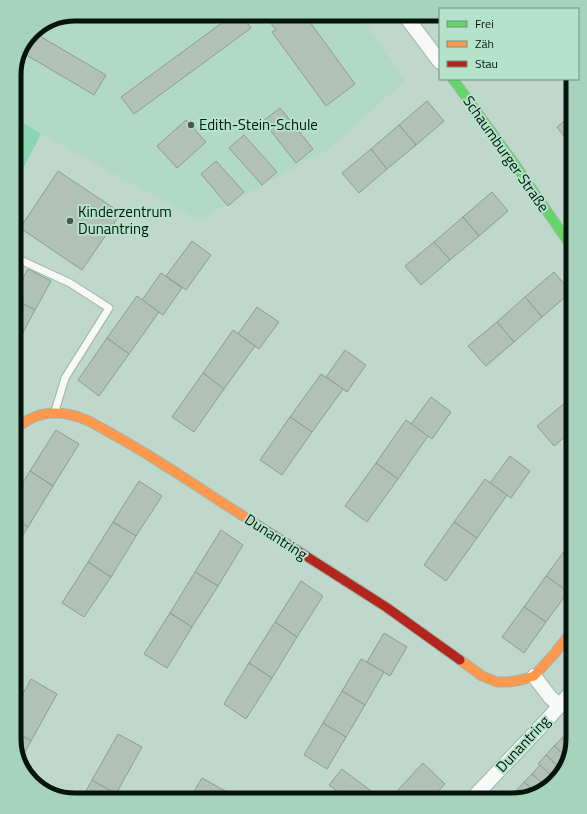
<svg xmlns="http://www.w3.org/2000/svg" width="587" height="814" font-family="'Titillium Web',sans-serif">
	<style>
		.built { fill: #b1d9c5 }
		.green { fill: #87d5b3 }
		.building { fill: #b1c1b5; stroke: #8c9d91 }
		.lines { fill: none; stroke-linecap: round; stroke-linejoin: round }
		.lane-casing { stroke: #a0b4a9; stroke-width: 9 }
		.street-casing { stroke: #a0b4a9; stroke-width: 16 }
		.fast-casing { stroke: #a0b4a9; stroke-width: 11 }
		.slow-casing { stroke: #a0b4a9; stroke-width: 11 }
		.jam-casing { stroke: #a0b4a9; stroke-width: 11 }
		.lane { stroke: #f6f9f7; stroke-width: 7 }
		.street { stroke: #f6f9f7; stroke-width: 14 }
		.fast { stroke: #63d668; stroke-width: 9 }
		.slow { stroke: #ff974d; stroke-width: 9 }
		.jam { stroke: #b3261e; stroke-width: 9 }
		.poi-dot { fill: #465950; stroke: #b5e2cb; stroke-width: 1.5 }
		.labels { text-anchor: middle; stroke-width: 4; stroke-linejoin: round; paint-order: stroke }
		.poi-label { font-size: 15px; fill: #05150e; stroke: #b5e2cb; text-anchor: start }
		.street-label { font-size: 15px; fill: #05150e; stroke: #b5e2cb }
		.rim { fill: none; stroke: #05150e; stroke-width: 5 }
	</style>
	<rect width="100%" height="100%" fill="#c0d8cb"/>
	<!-- built -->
	<path class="built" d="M76 14H359L405 81 327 150 199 220 41 134 14 117V71L35 29Z"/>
	<!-- green -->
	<path class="green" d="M14 117 41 134 14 186Z"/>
	<!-- building -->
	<g class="building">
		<path d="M234 14H241L251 28 134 114 121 97Z"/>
		<path d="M264 14H304L355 84 326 106 272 32 276 30Z"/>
		<path d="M33 32 106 75 94 95 23 53Z"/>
		<path d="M427 101 444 121 416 145 399 125Z"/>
		<path d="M280 108 313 149 296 163 263 121Z"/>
		<path d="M573 114V144L571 146 557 127Z"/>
		<path d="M186 120 206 142 177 168 157 146Z"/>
		<path d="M399 125 416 145 387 169 371 149Z"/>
		<path d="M244 135 277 172 262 185 229 148Z"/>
		<path d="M371 149 387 169 359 193 342 173Z"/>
		<path d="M216 161 244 192 228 206 201 174Z"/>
		<path d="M58 171 121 213 82 270 20 228Z"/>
		<path d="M492 192 508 211 479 236 463 217Z"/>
		<path d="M463 217 479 236 450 260 434 242Z"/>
		<path d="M192 241 211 255 186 290 166 276Z"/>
		<path d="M434 242 450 260 421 285 405 266Z"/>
		<path d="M28 269 51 281 35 310 14 299V295Z"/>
		<path d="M554 272 571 292 542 317 525 297Z"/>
		<path d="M161 273 182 288 163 315 142 300Z"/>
		<path d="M137 296 159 312 129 354 107 338Z"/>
		<path d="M525 297 542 317 514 342 497 322Z"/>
		<path d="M14 299 35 310 19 340 14 337Z"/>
		<path d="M257 307 279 322 259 349 238 334Z"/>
		<path d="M497 322 514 342 486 366 468 346Z"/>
		<path d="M233 330 255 346 224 389 203 373Z"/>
		<path d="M14 337 19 340 14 350Z"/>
		<path d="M107 338 129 354 99 396 78 380Z"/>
		<path d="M345 350 366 365 347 392 326 377Z"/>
		<path d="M203 373 224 389 194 432 172 417Z"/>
		<path d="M321 374 343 389 312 432 290 417Z"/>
		<path d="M573 396V410L566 402Z"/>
		<path d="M431 397 451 412 432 439 411 424Z"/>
		<path d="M566 402 573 410V430L554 446 537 426Z"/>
		<path d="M290 417 312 432 282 475 260 460Z"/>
		<path d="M406 420 428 436 398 479 376 463Z"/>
		<path d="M56 430 79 444 53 486 30 471Z"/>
		<path d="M510 456 530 471 511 498 490 483Z"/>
		<path d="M376 463 398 479 367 522 345 506Z"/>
		<path d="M30 471 53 486 28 527 14 518V497Z"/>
		<path d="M485 479 507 495 477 538 454 522Z"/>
		<path d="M139 481 162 496 136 536 113 522Z"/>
		<path d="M14 518 28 527 14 548Z"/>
		<path d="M113 522 136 536 111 577 88 562Z"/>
		<path d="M454 522 477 538 446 581 424 565Z"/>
		<path d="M221 530 243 545 218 586 195 572Z"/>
		<path d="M568 546 573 549V585L568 592 546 576Z"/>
		<path d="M88 562 111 577 84 617 62 603Z"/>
		<path d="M195 572 218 586 192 627 170 613Z"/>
		<path d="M546 576 568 592 546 622 524 607Z"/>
		<path d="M301 581 323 596 297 637 275 622Z"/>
		<path d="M524 607 546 622 524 653 502 637Z"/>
		<path d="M170 613 192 627 167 668 144 654Z"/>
		<path d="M275 622 297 637 272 678 249 663Z"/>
		<path d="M384 633 407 647 390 676 367 662Z"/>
		<path d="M361 659 384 672 365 705 342 691Z"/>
		<path d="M249 663 272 678 246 719 224 704Z"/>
		<path d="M31 679 57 694 31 741 14 731V710Z"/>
		<path d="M342 691 365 705 346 737 323 723Z"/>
		<path d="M323 723 346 737 327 769 304 755Z"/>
		<path d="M570 729 573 732V739L571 746 562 738Z"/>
		<path d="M14 731 31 741 20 761 14 738Z"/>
		<path d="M118 734 142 747 116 794 92 780Z"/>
		<path d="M562 738 571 746 568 758 554 746Z"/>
		<path d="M554 746 568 758 565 769 563 771 546 755Z"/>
		<path d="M546 755 563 771 555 779 538 764Z"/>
		<path d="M423 763 445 784 431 799 432 800H407L398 790Z"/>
		<path d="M540 765 555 779 547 787 532 774Z"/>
		<path d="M342 769 383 800H347V799L329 785Z"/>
		<path d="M532 774 547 787 542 792 536 793 524 782Z"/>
		<path d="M202 778 227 792 223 800H189Z"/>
		<path d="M92 780 116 794 113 800H81Z"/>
		<path d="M524 782 536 793 523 797 516 791Z"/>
		<path d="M516 791 523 797 509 800H508Z"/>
	</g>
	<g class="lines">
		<defs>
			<path id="lane" d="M14 257 70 283 109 308 65 378 55 411"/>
			<g id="street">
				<path d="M404 14 440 62"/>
				<path d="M534 676 550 697 560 706"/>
				<path d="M471 800 547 720 573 690"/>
			</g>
			<path id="fast" d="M453 79 514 163 573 249"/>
			<g id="slow">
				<path d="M14 431C25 420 38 413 55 413 78 413 95 424 114 435 136 447 156 460 177 473 204 491 232 509 259 526"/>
				<path d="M460 660 482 676 497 682H509L521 680 534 676 555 653 573 630"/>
			</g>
			<path id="jam" d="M259 526 386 607 460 660"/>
		</defs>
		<!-- lane casing -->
		<use href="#lane" class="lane-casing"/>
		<!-- street casing -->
		<use href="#street" class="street-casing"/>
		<!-- fast casing -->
		<use href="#fast" class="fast-casing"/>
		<!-- slow casing -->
		<use href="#slow" class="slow-casing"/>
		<!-- jam casing -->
		<use href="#jam" class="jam-casing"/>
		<!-- lane -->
		<use href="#lane" class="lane"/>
		<!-- street -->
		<use href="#street" class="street"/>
		<!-- fast -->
		<use href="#fast" class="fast"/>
		<!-- slow -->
		<use href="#slow" class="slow"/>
		<!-- jam -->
		<use href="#jam" class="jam"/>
	</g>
	<!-- markers -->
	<g class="poi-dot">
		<circle cx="191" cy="125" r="4"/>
		<circle cx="70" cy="221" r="4"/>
	</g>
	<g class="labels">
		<!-- poi labels -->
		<g class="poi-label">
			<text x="199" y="130">Edith-Stein-Schule</text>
			<text x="78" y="217">Kinderzentrum<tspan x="78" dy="17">Dunantring</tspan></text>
		</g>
		<!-- street labels -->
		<g class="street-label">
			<text transform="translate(506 154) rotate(55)" y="5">Schaumburger Straße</text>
			<text transform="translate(276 537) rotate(33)" y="5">Dunantring</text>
			<text transform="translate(523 744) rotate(-47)" y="5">Dunantring</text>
		</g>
	</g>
	<!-- crop -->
	<path d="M0 0H587V814H0ZM75 21H512A54 54 0 0 1 566 75V739A54 54 0 0 1 512 793H75A54 54 0 0 1 21 739V75A54 54 0 0 1 75 21Z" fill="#a7d2bc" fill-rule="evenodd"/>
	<path class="rim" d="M75 21H512A54 54 0 0 1 566 75V739A54 54 0 0 1 512 793H75A54 54 0 0 1 21 739V75A54 54 0 0 1 75 21Z"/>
	<!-- legend -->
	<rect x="439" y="8" width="140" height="72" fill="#b5e2cb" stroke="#6f907f"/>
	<rect x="447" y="21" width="20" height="6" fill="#63d668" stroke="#6f907f"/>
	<text x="475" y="28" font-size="12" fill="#05150e">Frei</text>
	<rect x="447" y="41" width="20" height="6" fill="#ff974d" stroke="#6f907f"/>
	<text x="475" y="48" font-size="12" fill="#05150e">Zäh</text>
	<rect x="447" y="61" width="20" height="6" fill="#b3261e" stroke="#6f907f"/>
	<text x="475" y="68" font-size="12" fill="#05150e">Stau</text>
</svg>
